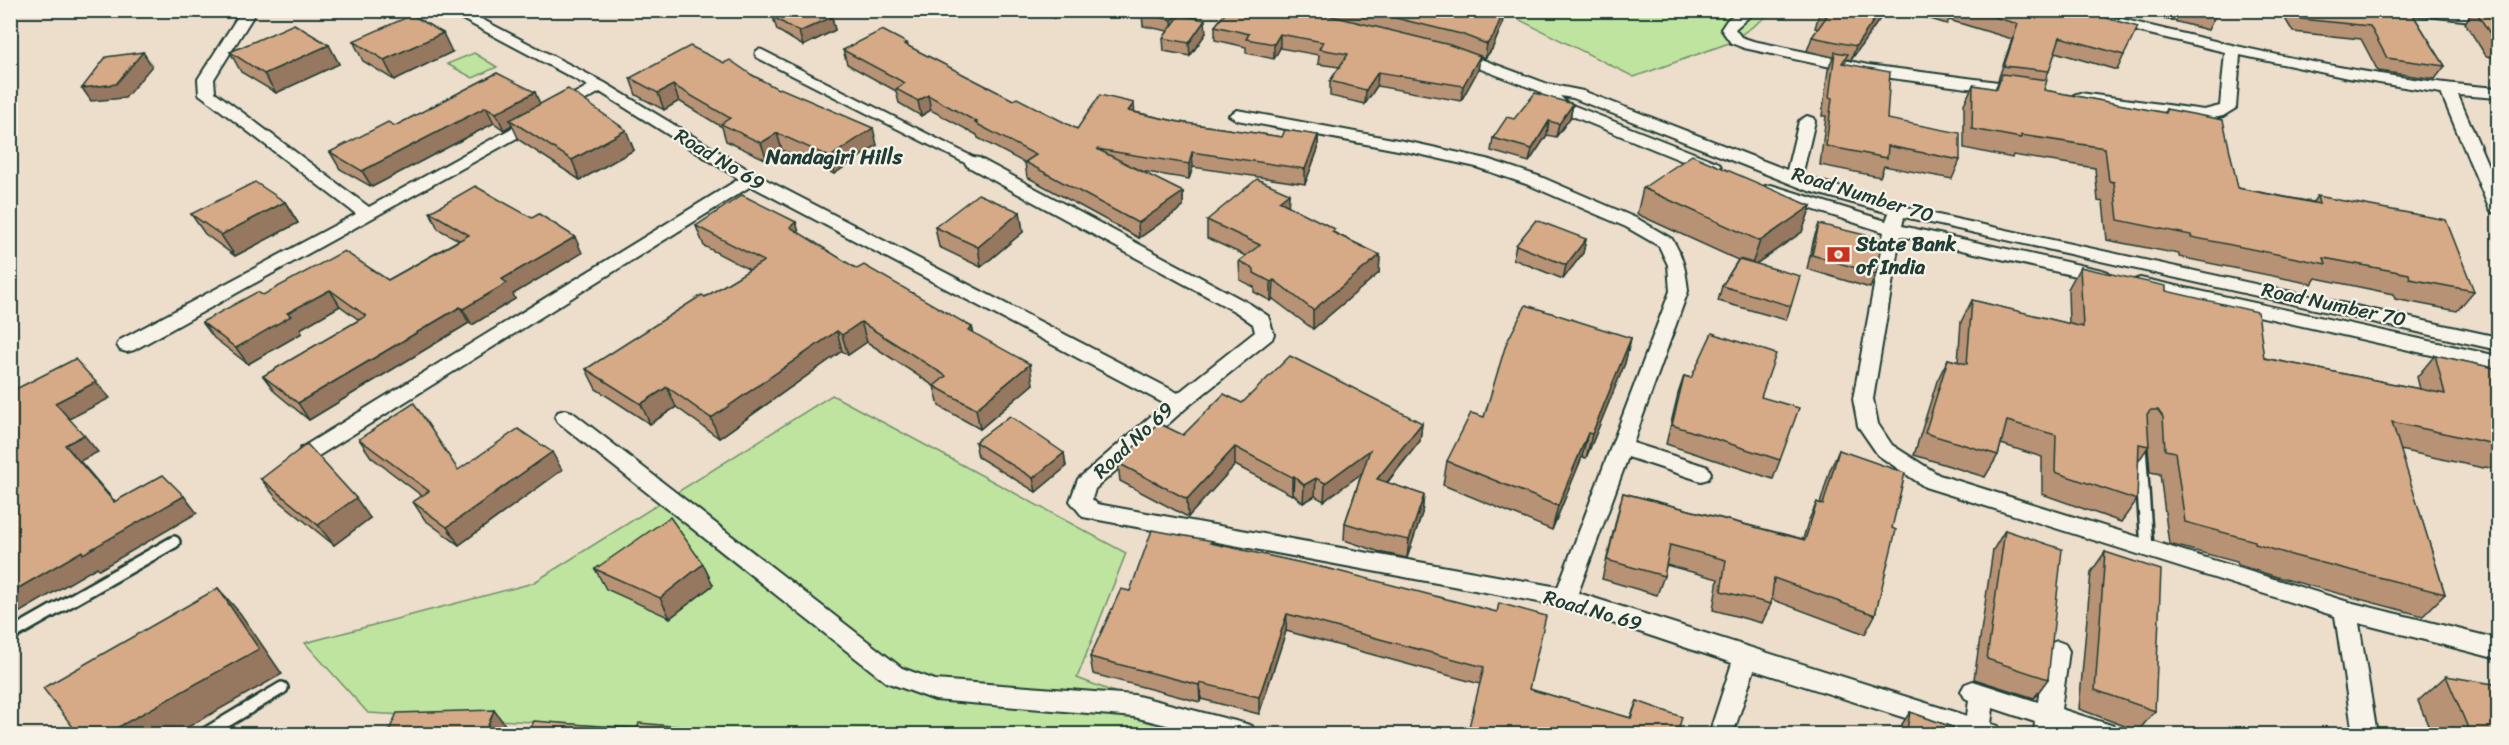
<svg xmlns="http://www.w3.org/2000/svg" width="2509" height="745" font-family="Sriracha,sans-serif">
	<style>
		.green { fill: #bfe49f; stroke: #6f906a; stroke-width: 1.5 }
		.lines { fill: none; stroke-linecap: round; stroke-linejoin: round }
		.lane-far1-casing { stroke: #1f3d34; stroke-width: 13 }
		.lane-casing { stroke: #1f3d34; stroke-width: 16 }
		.street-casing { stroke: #1f3d34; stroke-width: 4 }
		.lane-far1 { stroke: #f7f3e8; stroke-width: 9 }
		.lane { stroke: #f7f3e8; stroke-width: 11 }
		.street { fill: #f7f3e8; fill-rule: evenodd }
		.wall { fill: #b89274; stroke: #1f3d34; stroke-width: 1.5 }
		.shaded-wall { fill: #96775e; stroke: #1f3d34; stroke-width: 1.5 }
		.building { fill: #d6aa87; stroke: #1f3d34; stroke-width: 1.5 }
		.labels { text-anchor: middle; stroke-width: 4.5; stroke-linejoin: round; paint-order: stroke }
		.street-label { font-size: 20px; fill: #1f3d34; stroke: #f7f3e8 }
		.poi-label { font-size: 20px; font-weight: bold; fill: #1f3d34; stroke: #f7f3e8; text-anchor: start }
		.neighbourhood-label { font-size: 21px; font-weight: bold; fill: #1f3d34; stroke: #f7f3e8 }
	</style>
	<rect width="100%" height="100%" fill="#edddcb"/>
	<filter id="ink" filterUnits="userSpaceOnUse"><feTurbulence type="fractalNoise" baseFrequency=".0167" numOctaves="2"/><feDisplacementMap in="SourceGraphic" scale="12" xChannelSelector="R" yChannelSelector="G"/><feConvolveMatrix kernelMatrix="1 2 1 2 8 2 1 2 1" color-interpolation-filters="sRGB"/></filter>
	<g filter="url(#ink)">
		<!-- green -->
		<g class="green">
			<path d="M1502 11H1775L1729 43 1634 77Z"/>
			<path d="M474 53 497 67 473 78 447 64Z"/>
			<path d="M832 395 1126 553 1077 678 1225 734H749L368 713 305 643 533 583Z"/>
		</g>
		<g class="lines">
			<defs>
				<path id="lane-far1" d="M760 54 973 162"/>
				<g id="lane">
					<path d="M2140 446 2147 548"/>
					<path d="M10 635 174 542"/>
					<path d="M205 734 282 688"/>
				</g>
				<g id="street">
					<path d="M242 10H257L214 79 215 92 369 207 588 86 445 10H464L605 83 757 175 1178 393 1255 332 1253 324 1236 312 967 166 965 162 973 157 979 158 1250 304 1268 316 1274 334 1272 339 1186 408 1095 489 1092 499 1097 504 1558 587 1670 291 1668 265 1659 246 1626 227 1529 185 1476 167 1414 153 1237 120 1229 115 1237 110 1414 143 1487 159 1541 177 1638 219 1672 239C1683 256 1686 271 1688 291L1633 443 1708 467 1711 473 1708 479 1701 481 1628 457 1578 593 1967 716 1969 700 1965 698 1961 691 1965 684 1973 681 2038 702 2045 651 2049 644 2057 641 2065 644 2069 651 2061 709 2114 726 2117 734H2073L2059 730 2058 734H2034L2035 722 1993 708 1991 724 1998 726 2001 734H1956L1754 670 1733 734H1709L1732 663 1565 607 1083 517 1070 501 1078 479 1165 404 751 186 315 458 308 461 301 458 298 453 301 448 739 179 600 92 134 350 127 352 120 350 117 345 120 340 356 214 199 94 198 79Z"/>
					<path d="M1740 10H1757L1735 29 1741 37 1753 41 1868 65 2021 85 2029 90 2021 95 1868 75 1744 48 1731 43 1721 29 1727 20Z"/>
					<path d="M2058 10H2085C2221 43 2359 78 2498 88V98L2458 95 2498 189V213L2492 212 2489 208 2441 93 2348 78 2240 55 2236 108 2223 116 2204 120 2080 103 2074 101 2072 98 2074 95 2080 93 2204 110 2220 106 2225 52 2065 14Z"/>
					<path d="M2403 10H2453L2498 16V24L2410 14Z"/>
					<path d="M1454 49 1548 84 1583 91 1787 170 1799 121 1807 116 1813 118 1815 121 1802 176 1924 212 2498 337V350L1904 217 1902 226 2102 270 2108 272 2111 276 2108 280 2102 282 1900 236 1873 399 1878 424 1892 445 1939 475 2345 601 2498 639V659L2359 623 2377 734H2353L2335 616 1925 487 1878 455 1858 426 1853 399 1884 232 1765 194 1763 190 1765 186 1771 185 1886 221 1889 213 1809 191 1573 98 1560 96 1567 103 1719 163 1721 167 1713 172 1707 171 1555 109 1539 91 1449 57 1446 54Z"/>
					<path d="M2140 278 2498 356V370L2134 288 2131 284 2134 280Z"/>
					<path d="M565 410 572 412 902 668 935 680 1134 695 1243 723 1252 726 1255 734H1203L1134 717 935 700 886 682 558 422 555 417 558 412Z"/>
				</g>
			</defs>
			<!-- lane-far1 casing -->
			<use href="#lane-far1" class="lane-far1-casing"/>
			<!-- lane casing -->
			<use href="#lane" class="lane-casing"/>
			<!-- street casing -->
			<use href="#street" class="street-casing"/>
			<!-- lane-far1 -->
			<use href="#lane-far1" class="lane-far1"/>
			<!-- lane -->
			<use href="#lane" class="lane"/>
			<!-- street -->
			<use href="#street" class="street"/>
		</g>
		<!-- wall -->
		<g class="wall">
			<path d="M1025 10H1063L1054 18Z"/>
			<path d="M1145 10H1189L1185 16 1206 33 1190 56 1164 51 1163 38 1168 31 1143 26 1142 14Z"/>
			<path d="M1228 10H1504L1502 25 1492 49 1485 58 1480 56 1478 70 1461 101 1377 86 1365 104 1330 96V81L1340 67 1318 64 1319 55 1280 48 1274 59 1246 53V47L1215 40V26Z"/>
			<path d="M1822 10H1886L1851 60 1847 59 1845 63 1887 119 1960 160 1952 179 1884 166 1880 177 1820 165 1826 116H1822L1828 70 1833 57 1807 51 1812 37 1818 29 1815 28 1819 14Z"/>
			<path d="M1901 10H2079L2124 55 2117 70 2055 52 2049 71 2045 80 2044 90 2164 113 2166 109 2238 188 2313 202 2317 196 2474 291 2457 311 2395 299 2393 294 2316 278 2312 284 2179 257V254L2107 240 2103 202 2098 201 2095 168 2013 155 2012 158 1964 148V104L1973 85 1995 89 1999 80H1998L2012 39 1949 20 1947 24Z"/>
			<path d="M2164 10H2218L2208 30 2162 18Z"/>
			<path d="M2280 10H2410L2445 66 2435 79 2378 71 2361 39 2293 32Z"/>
			<path d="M2473 10H2496L2495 12H2499V58L2486 56 2465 23Z"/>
			<path d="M773 17H832L835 30 803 46 777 30Z"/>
			<path d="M353 41 452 52 394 80 363 61Z"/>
			<path d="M907 43 908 46 1013 100 1077 129 1135 112 1179 122 1282 137 1318 135V149L1305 184 1193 167 1189 179 1140 171 1183 192V207L1139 238 1027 177 1025 163 978 138 977 135 931 110 921 116 899 103 896 91 847 64 843 50Z"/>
			<path d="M329 45 339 64 276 93 241 72 230 52Z"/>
			<path d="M724 63 752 75 877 145 834 174 782 150 767 160 726 141 722 127 679 101 664 110 636 95 630 78Z"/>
			<path d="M497 73 540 104 634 150 580 180 519 140 512 125 504 130 494 123 372 187 340 169 330 152 395 126Z"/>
			<path d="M1573 104 1570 118 1556 137 1547 135 1529 162 1491 151 1493 138 1514 119Z"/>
			<path d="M1643 188 1811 206 1802 232 1756 264 1791 306 1786 320 1718 301 1722 286 1738 260 1637 214Z"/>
			<path d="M1289 193 1288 206 1335 233 1380 255 1379 273 1313 329 1273 299 1271 301 1254 292V287L1240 280 1239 261 1246 256 1207 238V220Z"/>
			<path d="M285 202 298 223 235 256 205 234 191 214Z"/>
			<path d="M430 212 582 253 513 294 515 299 472 325 469 323 309 420 275 392 263 376 359 320 340 306 300 329 302 333 248 364 214 338 202 322 263 295 388 280 459 240 438 229Z"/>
			<path d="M1020 212 1023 232 981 267 939 247 935 227Z"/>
			<path d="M1819 224 1876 274 1870 288 1807 269 1814 238Z"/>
			<path d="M696 226 799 233 857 269 972 327 974 334 1033 384 980 429 939 406 934 386 867 342 848 355 842 351 719 438 676 407 650 424 596 389 586 369 750 270 704 246Z"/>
			<path d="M1586 239 1583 253 1563 279 1513 259 1516 245Z"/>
			<path d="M2080 267 2166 291 2264 358 2420 389 2417 377 2435 355 2499 369V470L2485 467 2483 468 2400 450 2445 594 2423 616 2277 577 2238 565 2237 562 2169 544 2160 474 2150 472 2148 447 2138 462 2137 500 2121 522 2042 494V457L2001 444 1998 455 1985 477 1914 455 1937 381 1948 359 1958 362 1961 322 1972 300 2069 324 2068 289Z"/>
			<path d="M1631 338 1625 363 1586 458 1582 457 1552 530 1443 485 1447 461 1484 417Z"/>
			<path d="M1684 376 1761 397 1780 460 1773 479 1666 444 1678 394Z"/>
			<path d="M1242 403 1422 423 1420 441 1387 483 1424 495 1422 513 1407 558 1383 553 1344 540 1345 523 1362 472 1324 501 1315 496 1303 503 1293 494 1292 495 1235 465 1188 517 1120 481 1118 463 1183 435Z"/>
			<path d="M359 439 458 470H562L459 545 425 520 413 502 422 496 371 457Z"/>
			<path d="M975 442 1064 453 1066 467 1036 492 978 457Z"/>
			<path d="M1839 450 1892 528 1875 615 1865 634 1771 599V604L1762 623 1713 610 1718 579 1666 565 1664 576 1657 595 1602 579 1618 512 1623 493 1803 539 1808 522 1817 502 1820 504 1830 470Z"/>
			<path d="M261 479 370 518 334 545 277 499Z"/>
			<path d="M2005 530 2048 679 2034 698 1974 679 1993 550Z"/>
			<path d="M1213 544 1334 570 1529 689 1630 718 1637 701 1677 735 1480 684 1286 631 1259 714 1201 699 1200 702 1093 674 1090 657 1130 591Z"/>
			<path d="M2105 552 2155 711 2138 731 2079 709 2091 572Z"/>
			<path d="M703 564 713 585 670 618 606 589 595 569Z"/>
			<path d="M2446 676 2499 735H2432L2418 701Z"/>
			<path d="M1910 712 1974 735H1897V732Z"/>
		</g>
		<!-- shaded-wall -->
		<g class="shaded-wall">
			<path d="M1053 10H1063L1054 18Z"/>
			<path d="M1180 10H1189L1173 32 1172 20Z"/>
			<path d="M1504 10 1502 25 1492 49 1485 58 1487 44Z"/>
			<path d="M1881 10H1886L1851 60 1856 46Z"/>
			<path d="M832 17 835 30 803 46 799 32Z"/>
			<path d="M1205 20 1206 33 1190 56 1189 43Z"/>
			<path d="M443 33 452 52 394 80 384 60Z"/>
			<path d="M1280 34V48L1274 59V44Z"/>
			<path d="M329 45 339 64 276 93 264 74Z"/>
			<path d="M143 52 152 66 125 98 91 101 82 88Z"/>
			<path d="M1480 56 1478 70 1461 101 1463 86Z"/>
			<path d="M1378 72 1377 86 1365 104 1366 90Z"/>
			<path d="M673 85 679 101 664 110 658 93Z"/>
			<path d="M535 92 542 109 510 120 512 125 504 130 496 113Z"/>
			<path d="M928 95 931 110 921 116 918 101Z"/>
			<path d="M1134 103 1135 117 1128 111Z"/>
			<path d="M1573 104 1570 118 1556 137 1559 124Z"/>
			<path d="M486 107 494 123 372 187 362 171Z"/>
			<path d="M1549 121 1547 135 1529 162 1532 149Z"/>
			<path d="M873 128 877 145 834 174 830 157Z"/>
			<path d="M626 130 634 150 580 180 572 160Z"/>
			<path d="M777 133 782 150 767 160 761 143Z"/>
			<path d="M1318 135V149L1305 184V169Z"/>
			<path d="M1192 152 1193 167 1189 179V164Z"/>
			<path d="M1183 192V207L1139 238 1138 223Z"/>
			<path d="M1289 193 1288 212 1279 201Z"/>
			<path d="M285 202 298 223 235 256 221 235Z"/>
			<path d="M1811 206 1802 232 1751 267 1760 241Z"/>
			<path d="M1020 212 1023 232 981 267 978 247Z"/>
			<path d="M796 222 802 242 790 227Z"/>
			<path d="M575 237 582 253 513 294 515 299 472 325 463 309 502 279Z"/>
			<path d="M1586 239 1583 253 1563 279 1566 265Z"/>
			<path d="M1380 255 1379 273 1313 329V310Z"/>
			<path d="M1274 280 1273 299 1271 301V282Z"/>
			<path d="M330 290 340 306 300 329 302 333 248 364 236 348 287 313Z"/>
			<path d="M460 307 469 323 309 420 298 403Z"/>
			<path d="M861 322 867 342 848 355 842 335Z"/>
			<path d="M972 327 976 347 968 330Z"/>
			<path d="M837 331 842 351 719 438 711 418Z"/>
			<path d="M1631 338 1625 363 1586 458 1592 434Z"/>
			<path d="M1030 364 1033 384 980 429 976 409Z"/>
			<path d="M96 382 110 398 69 419 55 403Z"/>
			<path d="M667 387 676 407 650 424 641 404Z"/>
			<path d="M1422 423 1420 441 1375 497 1377 479Z"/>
			<path d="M1588 433 1582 457 1552 530 1558 506Z"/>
			<path d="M84 435 98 452 80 461 129 518 65 445Z"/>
			<path d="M1235 447V465L1188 517 1187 499Z"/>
			<path d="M1370 450 1369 468 1324 501 1325 483Z"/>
			<path d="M552 452 562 470 459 545 447 527Z"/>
			<path d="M1064 453 1066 467 1036 492 1033 478Z"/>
			<path d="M1294 476 1293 494 1292 495V477Z"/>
			<path d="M1316 478 1315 496 1303 503 1304 485Z"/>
			<path d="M1424 495 1422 513 1407 558 1409 540Z"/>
			<path d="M184 496 197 513 99 570 97 567 10 618V593L82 551Z"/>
			<path d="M356 498 370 518 334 545 318 525Z"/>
			<path d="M703 564 713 585 670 618 660 598Z"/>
			<path d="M218 588 240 613 282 674 174 735H104Z"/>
			<path d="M1287 614 1286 631 1259 714V697Z"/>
			<path d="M1200 683 1201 699 1200 702 1199 685Z"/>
			<path d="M494 710 508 729 506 735H484Z"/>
		</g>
		<!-- building -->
		<g class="building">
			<path d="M787 10H821L832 17 799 32 773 17Z"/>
			<path d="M1145 10H1180L1172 20 1142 14Z"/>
			<path d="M1228 10H1307L1450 45 1480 56 1463 86 1378 72 1366 90 1330 81 1348 54 1319 49 1323 42 1280 34 1274 44 1246 39 1249 34 1215 26Z"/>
			<path d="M1363 10H1504L1494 35 1487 44 1461 34Z"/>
			<path d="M1822 10H1881L1856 46 1812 37 1827 16 1819 14Z"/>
			<path d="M1970 10H2079L2138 27 2124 55 2060 37 2049 71 2004 66 2018 24Z"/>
			<path d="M2296 10H2410L2445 66 2387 58 2370 26 2301 19Z"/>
			<path d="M2475 10 2499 12V43H2496Z"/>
			<path d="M412 15 443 33 384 60 353 41Z"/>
			<path d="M1180 15 1205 20 1189 43 1163 38Z"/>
			<path d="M294 24 329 45 264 74 230 52Z"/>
			<path d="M882 30 907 43 904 44 1013 100 1017 98 1077 129 1100 95 1134 103 1128 111 1179 122 1282 137 1285 130 1318 135 1305 169 1192 152 1189 164 1097 149 1183 192 1138 223 1025 162 1036 155 975 123 977 122 928 95 918 101 896 89 905 83 843 50Z"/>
			<path d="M690 46 724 63 730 60 752 75 778 89 780 88 873 128 830 157 777 133 761 143 721 124 730 118 673 85 658 93 630 78Z"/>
			<path d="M143 52 116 84 82 88 106 57Z"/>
			<path d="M1835 52 1848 54 1842 63 1890 72 1887 119 1960 133V160L1888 146 1887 158 1826 146 1832 98 1829 97Z"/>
			<path d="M497 73 535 92 496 113 486 107 362 171 330 152 388 122 395 126Z"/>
			<path d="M2002 74 2047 80 2044 90 2166 113V109L2223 120 2238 188 2319 204 2317 196 2446 220 2474 291 2410 279 2409 274 2324 258 2326 264 2191 237V235L2118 220 2114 182 2109 181 2105 148 2021 135V138L1972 129 1973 85 1997 89Z"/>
			<path d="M568 89 626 130 572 160 510 120Z"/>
			<path d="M1535 93 1573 104 1559 124 1549 121 1532 149 1493 138 1507 117 1514 119Z"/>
			<path d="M1692 155 1811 206 1760 241 1643 188Z"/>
			<path d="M1257 179 1289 193 1279 201 1335 229 1332 232 1380 255 1313 310 1274 280 1271 282 1254 273V269L1239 261 1260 245 1207 220Z"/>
			<path d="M255 182 285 202 221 235 191 214Z"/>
			<path d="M475 186 532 218 539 214 575 237 502 279 507 283 463 309 460 307 298 403 263 376 366 316 330 290 287 313 291 316 236 348 202 322 257 292 263 295 344 251 388 280 469 235 430 212Z"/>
			<path d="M978 194 1020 212 978 247 935 227Z"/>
			<path d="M742 195 796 222 790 227 857 269 864 265 972 327 968 330 1030 364 976 409 934 386 946 376 861 322 842 335 837 331 711 418 667 387 641 404 586 369 702 295 705 297 764 261 696 226Z"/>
			<path d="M1536 220 1586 239 1566 265 1516 245Z"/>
			<path d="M1819 224 1882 239 1876 274 1812 255Z"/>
			<path d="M1739 259 1800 276 1791 306 1722 286Z"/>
			<path d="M2080 267 2166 286V291L2258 312 2264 358 2445 394 2435 355 2499 369V445L2392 422 2445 594 2295 556 2255 544V541L2185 522 2175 452 2165 450 2163 417 2158 410H2151L2147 414 2149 446 2139 444 2137 500 2055 472 2056 435 2007 421 1998 455 1925 433 1948 359 1967 364 1972 300 2083 327Z"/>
			<path d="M1526 305 1631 338 1592 434 1588 433 1558 506 1447 461 1471 413 1484 417 1506 344Z"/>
			<path d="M1712 333 1776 354 1761 397 1799 408 1780 460 1672 425 1684 376 1691 378Z"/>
			<path d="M1290 356 1422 423 1377 479 1424 495 1409 540 1385 535 1345 523 1370 450 1325 483 1316 478 1304 485 1294 476 1292 477 1235 447 1187 499 1118 463 1158 423 1183 435 1224 394 1242 403Z"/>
			<path d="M75 359 96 382 55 403 84 435 65 445 114 502 163 475 184 496 83 554 82 551 10 593V392Z"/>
			<path d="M414 403 458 470 518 429 552 452 447 527 413 502 429 491 359 439Z"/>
			<path d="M1010 416 1064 453 1033 478 975 442Z"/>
			<path d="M307 444 356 498 318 525 261 479Z"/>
			<path d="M1839 450 1905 473 1892 528 1896 530 1875 615 1774 578 1771 604 1721 591 1726 560 1670 545 1664 576 1607 560 1623 493 1805 540 1817 502 1823 505Z"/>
			<path d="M670 517 703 564 660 598 595 569Z"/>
			<path d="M1152 530 1213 541 1210 543 1334 570 1497 612 1499 603 1546 616 1529 689 1631 718 1637 701 1682 717 1677 735H1467L1484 667 1287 614 1259 697 1200 683 1199 685 1090 657 1121 589 1130 591Z"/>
			<path d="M2005 530 2062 549 2048 679 1987 659Z"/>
			<path d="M2105 552 2161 570 2155 711 2095 690Z"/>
			<path d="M218 588 259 649 104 735H79L43 688Z"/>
			<path d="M2446 676 2499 685V735H2471Z"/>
			<path d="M494 710 484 735H387L397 713Z"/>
			<path d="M1910 712 1974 735H1906Z"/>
			<path d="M534 721 637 729 639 723 715 730 713 735H527Z"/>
		</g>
	</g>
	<!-- icons -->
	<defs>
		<symbol id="bank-bare" viewBox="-9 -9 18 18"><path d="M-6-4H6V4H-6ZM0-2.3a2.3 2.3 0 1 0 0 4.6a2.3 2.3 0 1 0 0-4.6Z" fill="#c8321e" stroke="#f7f3e8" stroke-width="2.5" paint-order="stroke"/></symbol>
	</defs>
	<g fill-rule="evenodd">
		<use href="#bank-bare" x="1822" y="238" width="33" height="33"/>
	</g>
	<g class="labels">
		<!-- street labels -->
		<g class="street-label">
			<text transform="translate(720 159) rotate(31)" y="7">Road No 69</text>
			<text transform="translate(1863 194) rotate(17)" y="7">Road Number 70</text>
			<text transform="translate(2334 304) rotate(12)" y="7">Road Number 70</text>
			<text transform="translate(1133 440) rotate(-43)" y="7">Road No 69</text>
			<text transform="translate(1593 610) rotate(16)" y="7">Road No 69</text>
		</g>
		<!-- poi labels -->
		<g class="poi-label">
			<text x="1856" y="251">State Bank<tspan x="1856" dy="23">of India</tspan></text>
		</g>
		<!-- neighbourhood labels -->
		<g class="neighbourhood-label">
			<text x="834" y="164">Nandagiri Hills</text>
		</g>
	</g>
	<!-- margin -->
	<rect width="2509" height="745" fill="none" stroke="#f7f3e8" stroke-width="36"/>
	<rect x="18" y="18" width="2473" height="709" fill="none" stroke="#1f3d34" stroke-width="2" filter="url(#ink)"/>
</svg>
